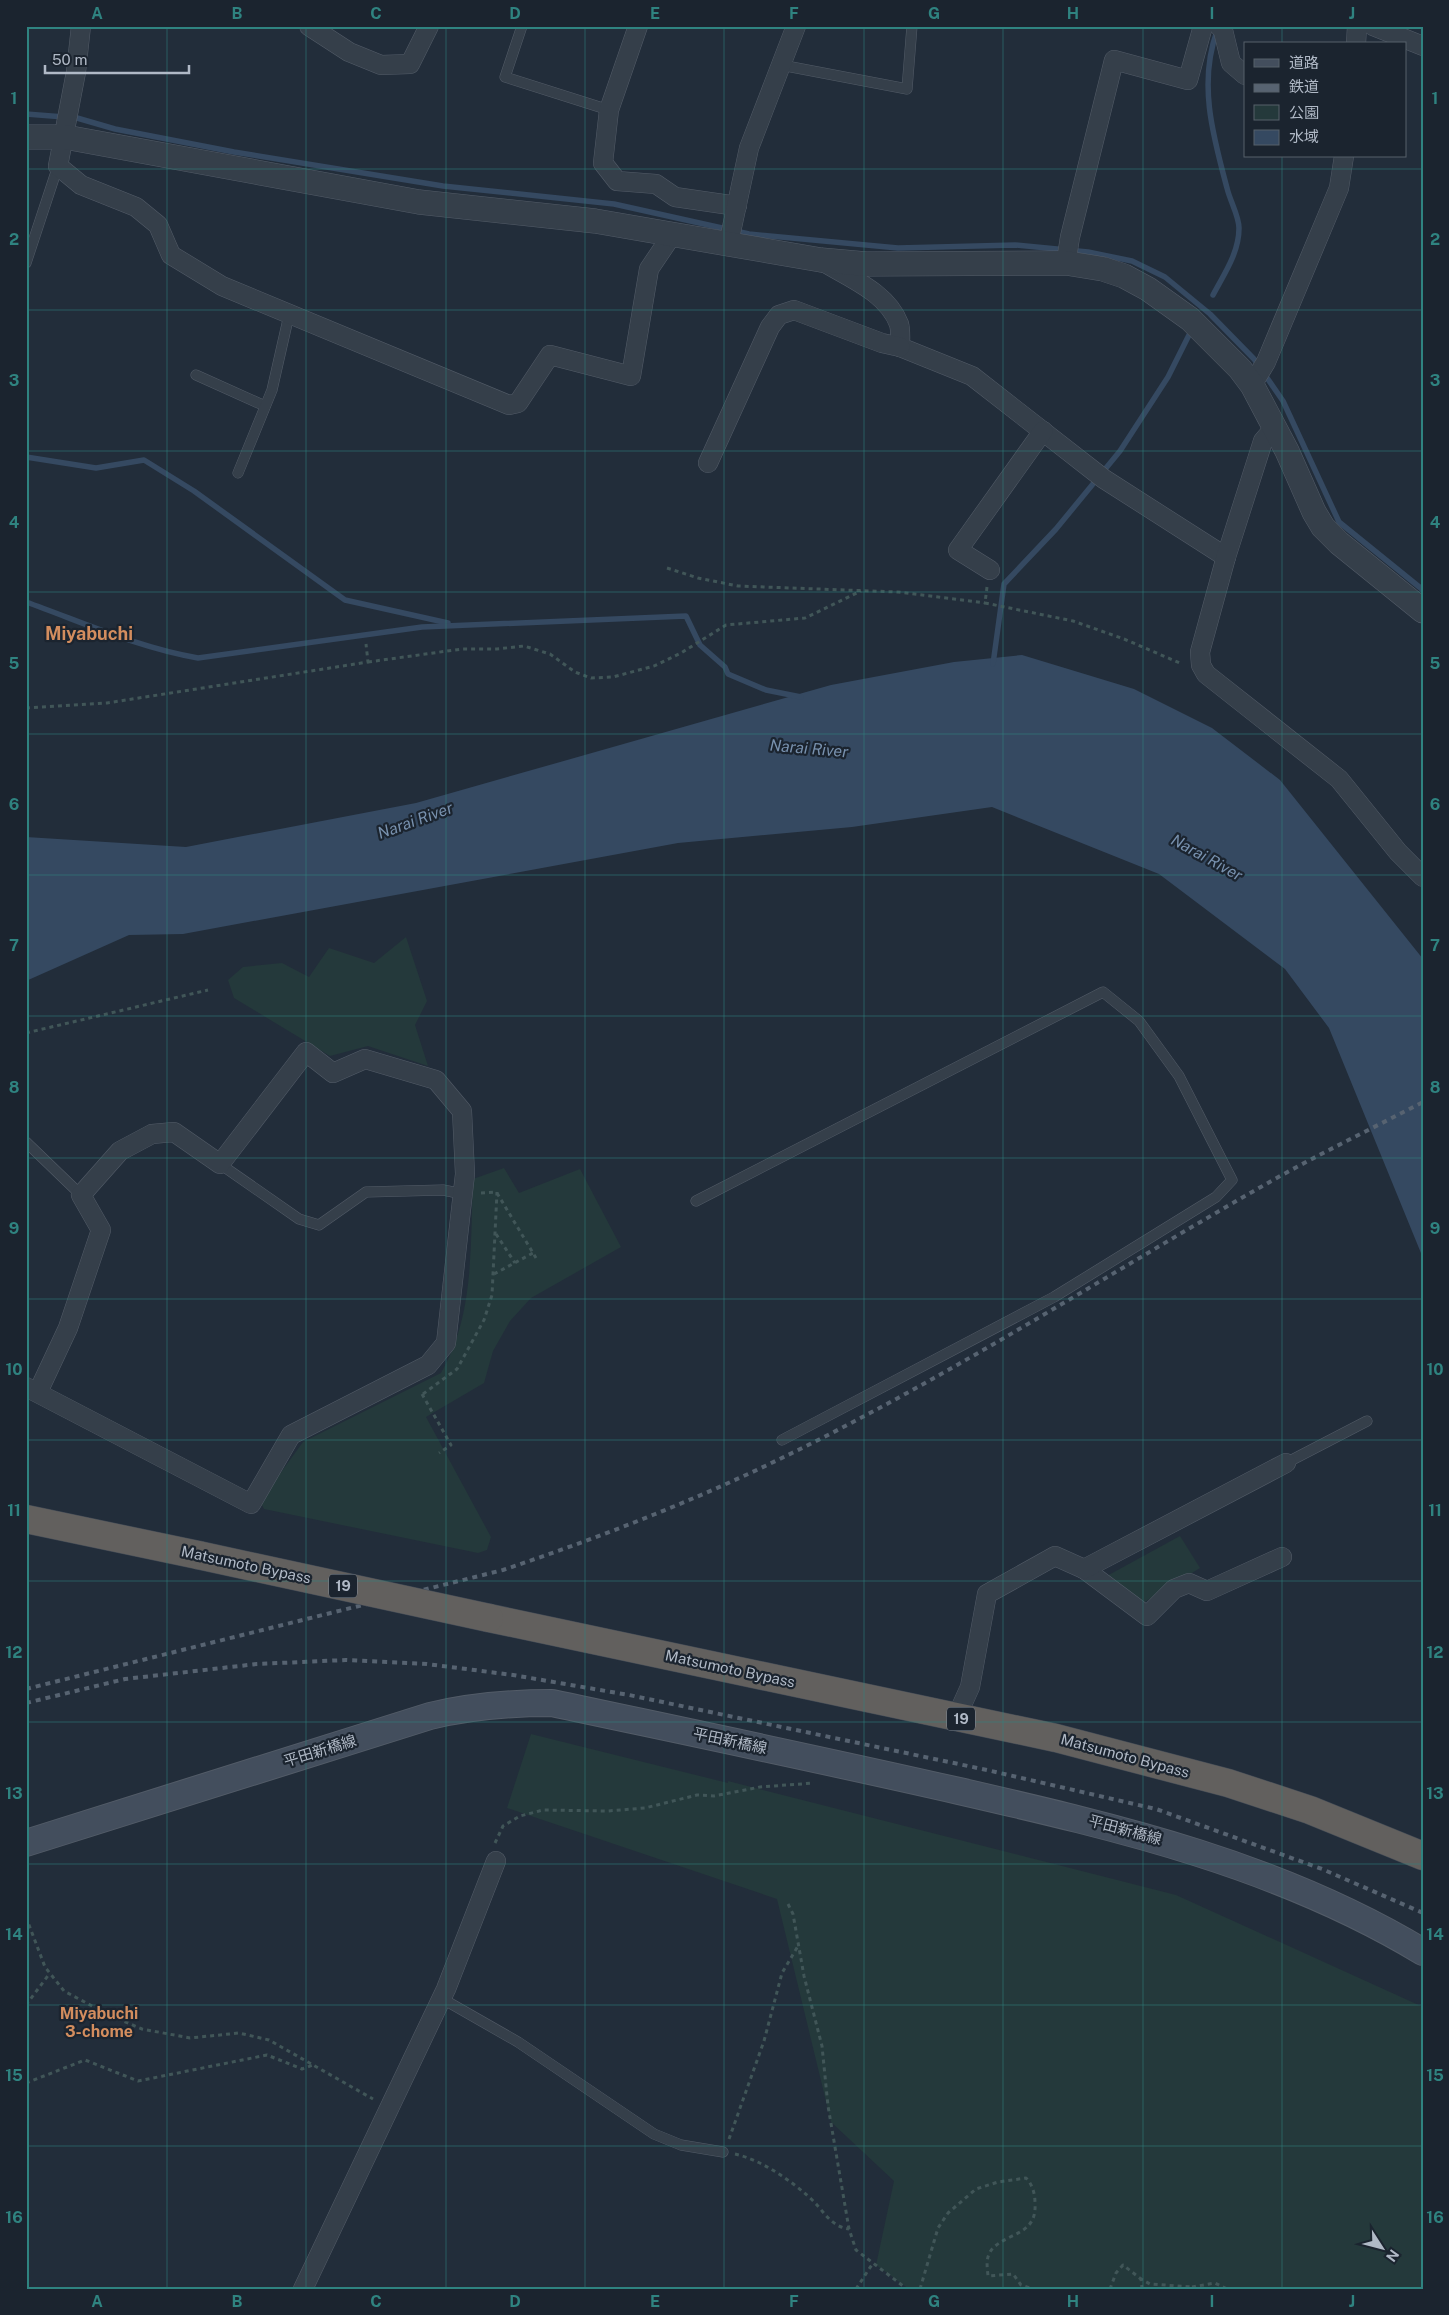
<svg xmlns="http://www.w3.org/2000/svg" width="1449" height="2315" font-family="'Public Sans','Noto Sans JP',sans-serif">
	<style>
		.green { fill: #24393b }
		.water { fill: #354961 }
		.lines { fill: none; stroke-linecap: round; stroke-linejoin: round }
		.stream { stroke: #354961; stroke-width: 5.5 }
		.service-casing { stroke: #535c68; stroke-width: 11 }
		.minor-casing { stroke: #535c68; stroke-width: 20 }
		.tertiary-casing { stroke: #535c68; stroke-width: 25 }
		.secondary-casing { stroke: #535c68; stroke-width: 28 }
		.trunk-casing { stroke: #404955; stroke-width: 29 }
		.path { stroke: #415658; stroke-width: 3; stroke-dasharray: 4 4; stroke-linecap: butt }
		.service { stroke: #353f4a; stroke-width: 10 }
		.minor { stroke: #353f4a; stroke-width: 19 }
		.tertiary { stroke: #353f4a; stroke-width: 24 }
		.secondary { stroke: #434e5d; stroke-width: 26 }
		.trunk { stroke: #62605e; stroke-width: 28 }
		.rail { stroke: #576371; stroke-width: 4; stroke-dasharray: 5 5; stroke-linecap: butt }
		.trunk-bridge-casing { stroke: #404955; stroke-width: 29; stroke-linecap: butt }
		.trunk-bridge { stroke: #62605e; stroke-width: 28 }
		.grid { fill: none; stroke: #2f8380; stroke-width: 1; stroke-opacity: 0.55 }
		.labels { text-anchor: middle; stroke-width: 4.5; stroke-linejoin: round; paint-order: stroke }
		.shield { fill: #1b242f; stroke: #838c99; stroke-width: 1 }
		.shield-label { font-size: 14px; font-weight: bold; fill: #b0b9c6 }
		.street-label { font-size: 15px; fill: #b0b9c6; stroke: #1b242f }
		.water-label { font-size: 16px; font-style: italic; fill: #7891ae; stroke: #1b242f }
		.neighbourhood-label { font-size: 16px; font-weight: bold; fill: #d38d5e; stroke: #1b242f }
		.quarter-label { font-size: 18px; font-weight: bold; fill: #d38d5e; stroke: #1b242f }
		.neatline { fill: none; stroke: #2f8380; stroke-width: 2 }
		.grid-label { font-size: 16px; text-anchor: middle; font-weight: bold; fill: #2f8380 }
	</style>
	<rect width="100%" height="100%" fill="#222d3a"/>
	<!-- green -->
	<g class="green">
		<path d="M406 937 427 1001 415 1025 428 1066 368 1046 330 1056 234 998 228 980 243 967 282 963 309 977 329 948 374 963Z"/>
		<path d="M504 1168 519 1193 580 1169 621 1247 531 1298 510 1321 493 1351 484 1383 426 1417 491 1537 487 1550 478 1553 264 1509 260 1501 303 1442 441 1373C475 1314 470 1245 473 1179Z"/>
		<path d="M1180 1536 1200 1568 1143 1603 1105 1577Z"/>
		<path d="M531 1734 728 1783V1781L1176 1895 1423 2007V2289H909L876 2265 894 2181 831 2122 777 1899 507 1808Z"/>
	</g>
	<!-- water -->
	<path class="water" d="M1022 655 1134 689 1212 728 1280 780 1423 959V1258L1329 1028 1285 969 1159 874 992 807 852 827 678 843 183 934 129 935 26 981V837L186 847 416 803 831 685 954 662Z"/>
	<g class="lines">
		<!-- stream -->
		<g class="stream">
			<path d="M26 114 77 118 115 129 234 152 443 186 614 204 749 234 898 248 1015 245 1088 252 1132 261 1165 277 1210 314 1254 359 1283 401 1339 522 1423 590"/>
			<path d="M1213 295C1224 274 1239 253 1239 228 1239 216 1230 201 1227 188 1213 136 1198 83 1217 31"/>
			<path d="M26 457 96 468 144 460 194 491 345 600 448 623"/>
			<path d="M26 602C82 622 139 648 198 658L422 627 686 616 700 645 725 667 728 674 766 690 801 697"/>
			<path d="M993 664 1004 584 1056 529 1120 451 1168 377 1189 335"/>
		</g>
		<defs>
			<g id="service">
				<path d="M522 26 505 77 609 110"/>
				<path d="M781 65 907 89 912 26"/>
				<path d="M26 263 58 166"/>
				<path d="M196 375 265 406"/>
				<path d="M238 473 272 390 289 315"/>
				<path d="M26 1142 81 1195"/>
				<path d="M220 1164 299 1219 319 1225 366 1192 443 1190 463 1194"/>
				<path d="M696 1201 1103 992 1139 1021 1179 1076 1232 1180 1216 1197 1054 1297 782 1440"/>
				<path d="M1286 1463 1367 1421"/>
				<path d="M441 1998 518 2042 654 2134 681 2145 723 2152"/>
			</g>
			<g id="minor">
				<path d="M81 26 76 72 58 166 81 185 136 207 158 225 171 255 222 286 509 405 518 403 550 355 631 376 649 269 672 235"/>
				<path d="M309 26 349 52 381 65 410 64 429 26"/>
				<path d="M638 26 609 110 603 163 617 181 656 184 675 197 737 206"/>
				<path d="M1219 26 1223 30 1231 63 1245 75"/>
				<path d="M1373 26 1423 46"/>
				<path d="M1356 44 1357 26"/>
				<path d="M728 246 749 148 796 26"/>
				<path d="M822 261C849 278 887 292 899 324 901 331 900 340 900 347L972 376 1104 479 1226 557"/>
				<path d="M1066 263 1070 237 1114 60 1188 80 1203 26"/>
				<path d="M1252 385 1266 362 1339 188 1344 156"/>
				<path d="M1274 428 1263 441 1226 557 1200 652 1201 665 1206 674 1339 779 1398 852 1423 877"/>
				<path d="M708 463 770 327 779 315 794 310 882 343 900 347"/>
				<path d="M990 570 958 550 1043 431"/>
				<path d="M26 1387 251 1504 291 1435 428 1365 446 1343 465 1174 462 1111 436 1080 365 1059 333 1073 306 1052 220 1164 174 1132 152 1134 120 1151 81 1195 101 1230 68 1328 38 1392"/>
				<path d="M1084 1569 1147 1616 1174 1589 1189 1583 1207 1591 1282 1557"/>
				<path d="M956 1718 970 1687 987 1594 1055 1556 1084 1569 1286 1463"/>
				<path d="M303 2289 446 1989 496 1861"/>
			</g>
			<path id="tertiary" d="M26 137H65L419 202 595 221 821 260 866 264 1066 263 1103 269 1124 276 1148 289 1190 319 1240 369 1252 385 1287 451 1314 512 1323 527 1339 543 1423 611"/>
			<path id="secondary" d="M26 1843 430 1716C471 1706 510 1703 552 1703 688 1732 823 1760 959 1791 1120 1828 1279 1865 1423 1952"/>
			<g id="trunk">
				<path d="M26 1519 198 1555"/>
				<path d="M489 1618 1056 1738 1228 1783 1310 1810 1423 1856"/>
			</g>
		</defs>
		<!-- service casing -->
		<use href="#service" class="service-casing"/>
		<!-- minor casing -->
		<use href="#minor" class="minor-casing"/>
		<!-- tertiary casing -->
		<use href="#tertiary" class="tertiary-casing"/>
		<!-- secondary casing -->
		<use href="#secondary" class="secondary-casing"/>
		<!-- trunk casing -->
		<use href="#trunk" class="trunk-casing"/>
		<!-- path -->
		<g class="path">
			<path d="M667 568 698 578 738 586 898 592 985 603"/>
			<path d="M987 587 985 603 1073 621 1124 639 1182 664"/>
			<path d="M368 662 462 649H497L524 646 550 654 575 672 591 678 613 677 654 666 681 653 726 625 805 618 861 591"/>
			<path d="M26 708 107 703 368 662 366 644"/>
			<path d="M26 1033 208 990"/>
			<path d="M481 1193 497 1192"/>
			<path d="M497 1193 536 1258"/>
			<path d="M496 1234 515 1263"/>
			<path d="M494 1274 533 1253"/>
			<path d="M422 1394 451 1445 439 1453"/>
			<path d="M423 1394 457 1369 484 1320 492 1295 497 1192"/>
			<path d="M495 1843 503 1826 520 1816 543 1810 608 1811 645 1808 697 1795 714 1796 760 1787 814 1783"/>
			<path d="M788 1904 793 1914 804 1976 822 2046 828 2106 849 2229 856 2250 907 2289"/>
			<path d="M26 1917 45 1967 64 1991 109 2015 142 2029 190 2038 239 2033 269 2040 373 2099"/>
			<path d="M26 2005 50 1973"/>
			<path d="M26 2083 85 2060 138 2081 267 2055 302 2069 313 2065"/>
			<path d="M729 2139 764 2041 782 1973 798 1946"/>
			<path d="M735 2154C761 2160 789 2179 809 2197 824 2210 829 2226 849 2229"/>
			<path d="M1192 2287 1215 2283 1227 2289"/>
			<path d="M856 2289 873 2263"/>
			<path d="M920 2289 938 2228 948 2213 976 2189 998 2182 1026 2178C1032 2184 1035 2193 1035 2203 1037 2234 1011 2232 994 2247 985 2256 987 2265 988 2276L1013 2274 1021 2285 1033 2289"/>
			<path d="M1110 2289 1116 2273 1123 2265 1141 2279"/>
			<path d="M1142 2289 1141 2279 1150 2284 1192 2287"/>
		</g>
		<!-- service -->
		<use href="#service" class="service"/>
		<!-- minor -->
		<use href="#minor" class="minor"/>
		<!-- tertiary -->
		<use href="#tertiary" class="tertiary"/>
		<!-- secondary -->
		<use href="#secondary" class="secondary"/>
		<!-- trunk -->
		<use href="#trunk" class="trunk"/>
		<!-- rail -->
		<g class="rail">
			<path d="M26 1689 503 1570C601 1537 699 1499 792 1453 955 1373 1108 1274 1266 1184 1317 1155 1371 1129 1423 1102"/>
			<path d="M26 1703 125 1679 257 1664 346 1660 427 1664 513 1675 629 1695 987 1770 1156 1809 1322 1869 1423 1913"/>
		</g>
		<defs>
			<path id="trunk-bridge" d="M198 1555 489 1618"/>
		</defs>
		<!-- trunk-bridge casing -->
		<use href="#trunk-bridge" class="trunk-bridge-casing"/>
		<!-- trunk-bridge -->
		<use href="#trunk-bridge" class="trunk-bridge"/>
	</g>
	<!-- grid -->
	<path class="grid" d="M167 26V2289M306 26V2289M446 26V2289M585 26V2289M724 26V2289M864 26V2289M1003 26V2289M1143 26V2289M1282 26V44M1282 156V2289M26 169H1423M26 310H1423M26 451H1423M26 592H1423M26 734H1423M26 875H1423M26 1016H1423M26 1158H1423M26 1299H1423M26 1440H1423M26 1581H1423M26 1722H1423M26 1864H1423M26 2005H1423M26 2146H1423"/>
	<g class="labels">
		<!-- shield labels -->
		<g class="shield">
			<rect x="329" y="1574.5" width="28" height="23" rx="4"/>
			<rect x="947" y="1707.5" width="28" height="23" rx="4"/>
		</g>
		<g class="shield-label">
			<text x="343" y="1591">19</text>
			<text x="961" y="1724">19</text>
		</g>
		<!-- street labels -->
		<g class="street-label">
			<text transform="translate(246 1565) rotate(12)" y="5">Matsumoto Bypass</text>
			<text transform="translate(730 1669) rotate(12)" y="5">Matsumoto Bypass</text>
			<text transform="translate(730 1741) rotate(12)" y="5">平田新橋線</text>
			<text transform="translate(320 1751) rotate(-17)" y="5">平田新橋線</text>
			<text transform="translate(1125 1756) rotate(15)" y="5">Matsumoto Bypass</text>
			<text transform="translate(1125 1830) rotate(15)" y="5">平田新橋線</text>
		</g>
		<!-- water labels -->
		<g class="water-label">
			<text transform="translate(809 748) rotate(5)" y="6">Narai River</text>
			<text transform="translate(415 820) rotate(-20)" y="6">Narai River</text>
			<text transform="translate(1207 857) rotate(29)" y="6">Narai River</text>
		</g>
		<!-- neighbourhood labels -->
		<g class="neighbourhood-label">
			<text x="99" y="2019">Miyabuchi<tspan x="99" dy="18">3-chome</tspan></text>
		</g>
		<!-- quarter labels -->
		<g class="quarter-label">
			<text x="89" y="640">Miyabuchi</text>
		</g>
	</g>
	<!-- border -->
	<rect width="1449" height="2315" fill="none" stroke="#1b242f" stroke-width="55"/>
	<!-- legend -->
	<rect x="1244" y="42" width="162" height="115" fill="#1b242f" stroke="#57606b"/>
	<rect x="1254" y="59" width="25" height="8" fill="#434e5d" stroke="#57606b"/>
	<text x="1289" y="68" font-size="15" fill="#b0b9c6">道路</text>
	<rect x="1254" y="84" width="25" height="8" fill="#576371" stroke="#57606b"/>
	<text x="1289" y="92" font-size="15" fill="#b0b9c6">鉄道</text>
	<rect x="1254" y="105" width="25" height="15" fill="#24393b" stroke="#57606b"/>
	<text x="1289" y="118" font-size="15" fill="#b0b9c6">公園</text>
	<rect x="1254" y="130" width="25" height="15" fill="#354961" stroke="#57606b"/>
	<text x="1289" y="142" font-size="15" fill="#b0b9c6">水域</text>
	<!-- north arrow -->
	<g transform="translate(1382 2248) rotate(126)" stroke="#1b242f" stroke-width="4" paint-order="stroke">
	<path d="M0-4L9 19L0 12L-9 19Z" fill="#b0b9c6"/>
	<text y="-8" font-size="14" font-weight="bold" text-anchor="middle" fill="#b0b9c6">N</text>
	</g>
	<!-- scale -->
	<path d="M45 65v8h144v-8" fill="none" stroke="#b0b9c6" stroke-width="2.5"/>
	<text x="52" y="65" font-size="15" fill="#b0b9c6" stroke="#1b242f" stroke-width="4" paint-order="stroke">50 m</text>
	<rect x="28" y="28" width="1394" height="2260" class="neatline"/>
	<g class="grid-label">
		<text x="97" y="19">A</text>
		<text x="237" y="19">B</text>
		<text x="376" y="19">C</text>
		<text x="515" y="19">D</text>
		<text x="655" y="19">E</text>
		<text x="794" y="19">F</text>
		<text x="934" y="19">G</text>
		<text x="1073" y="19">H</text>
		<text x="1212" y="19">I</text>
		<text x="1352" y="19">J</text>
		<text x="14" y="104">1</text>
		<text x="1435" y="104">1</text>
		<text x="14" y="245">2</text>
		<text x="1435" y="245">2</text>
		<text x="14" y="386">3</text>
		<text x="1435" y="386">3</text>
		<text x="14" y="528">4</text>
		<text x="1435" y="528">4</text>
		<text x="14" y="669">5</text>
		<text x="1435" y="669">5</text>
		<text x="14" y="810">6</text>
		<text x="1435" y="810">6</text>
		<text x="14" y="951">7</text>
		<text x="1435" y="951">7</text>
		<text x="14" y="1093">8</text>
		<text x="1435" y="1093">8</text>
		<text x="14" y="1234">9</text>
		<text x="1435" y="1234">9</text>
		<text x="14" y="1375">10</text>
		<text x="1435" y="1375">10</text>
		<text x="14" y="1516">11</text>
		<text x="1435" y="1516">11</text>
		<text x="14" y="1658">12</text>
		<text x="1435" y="1658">12</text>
		<text x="14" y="1799">13</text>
		<text x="1435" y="1799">13</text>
		<text x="14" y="1940">14</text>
		<text x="1435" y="1940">14</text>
		<text x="14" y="2081">15</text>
		<text x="1435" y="2081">15</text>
		<text x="14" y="2223">16</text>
		<text x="1435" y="2223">16</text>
		<text x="97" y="2307">A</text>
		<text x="237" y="2307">B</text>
		<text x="376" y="2307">C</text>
		<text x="515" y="2307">D</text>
		<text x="655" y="2307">E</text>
		<text x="794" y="2307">F</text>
		<text x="934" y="2307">G</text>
		<text x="1073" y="2307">H</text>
		<text x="1212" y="2307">I</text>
		<text x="1352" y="2307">J</text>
	</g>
</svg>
